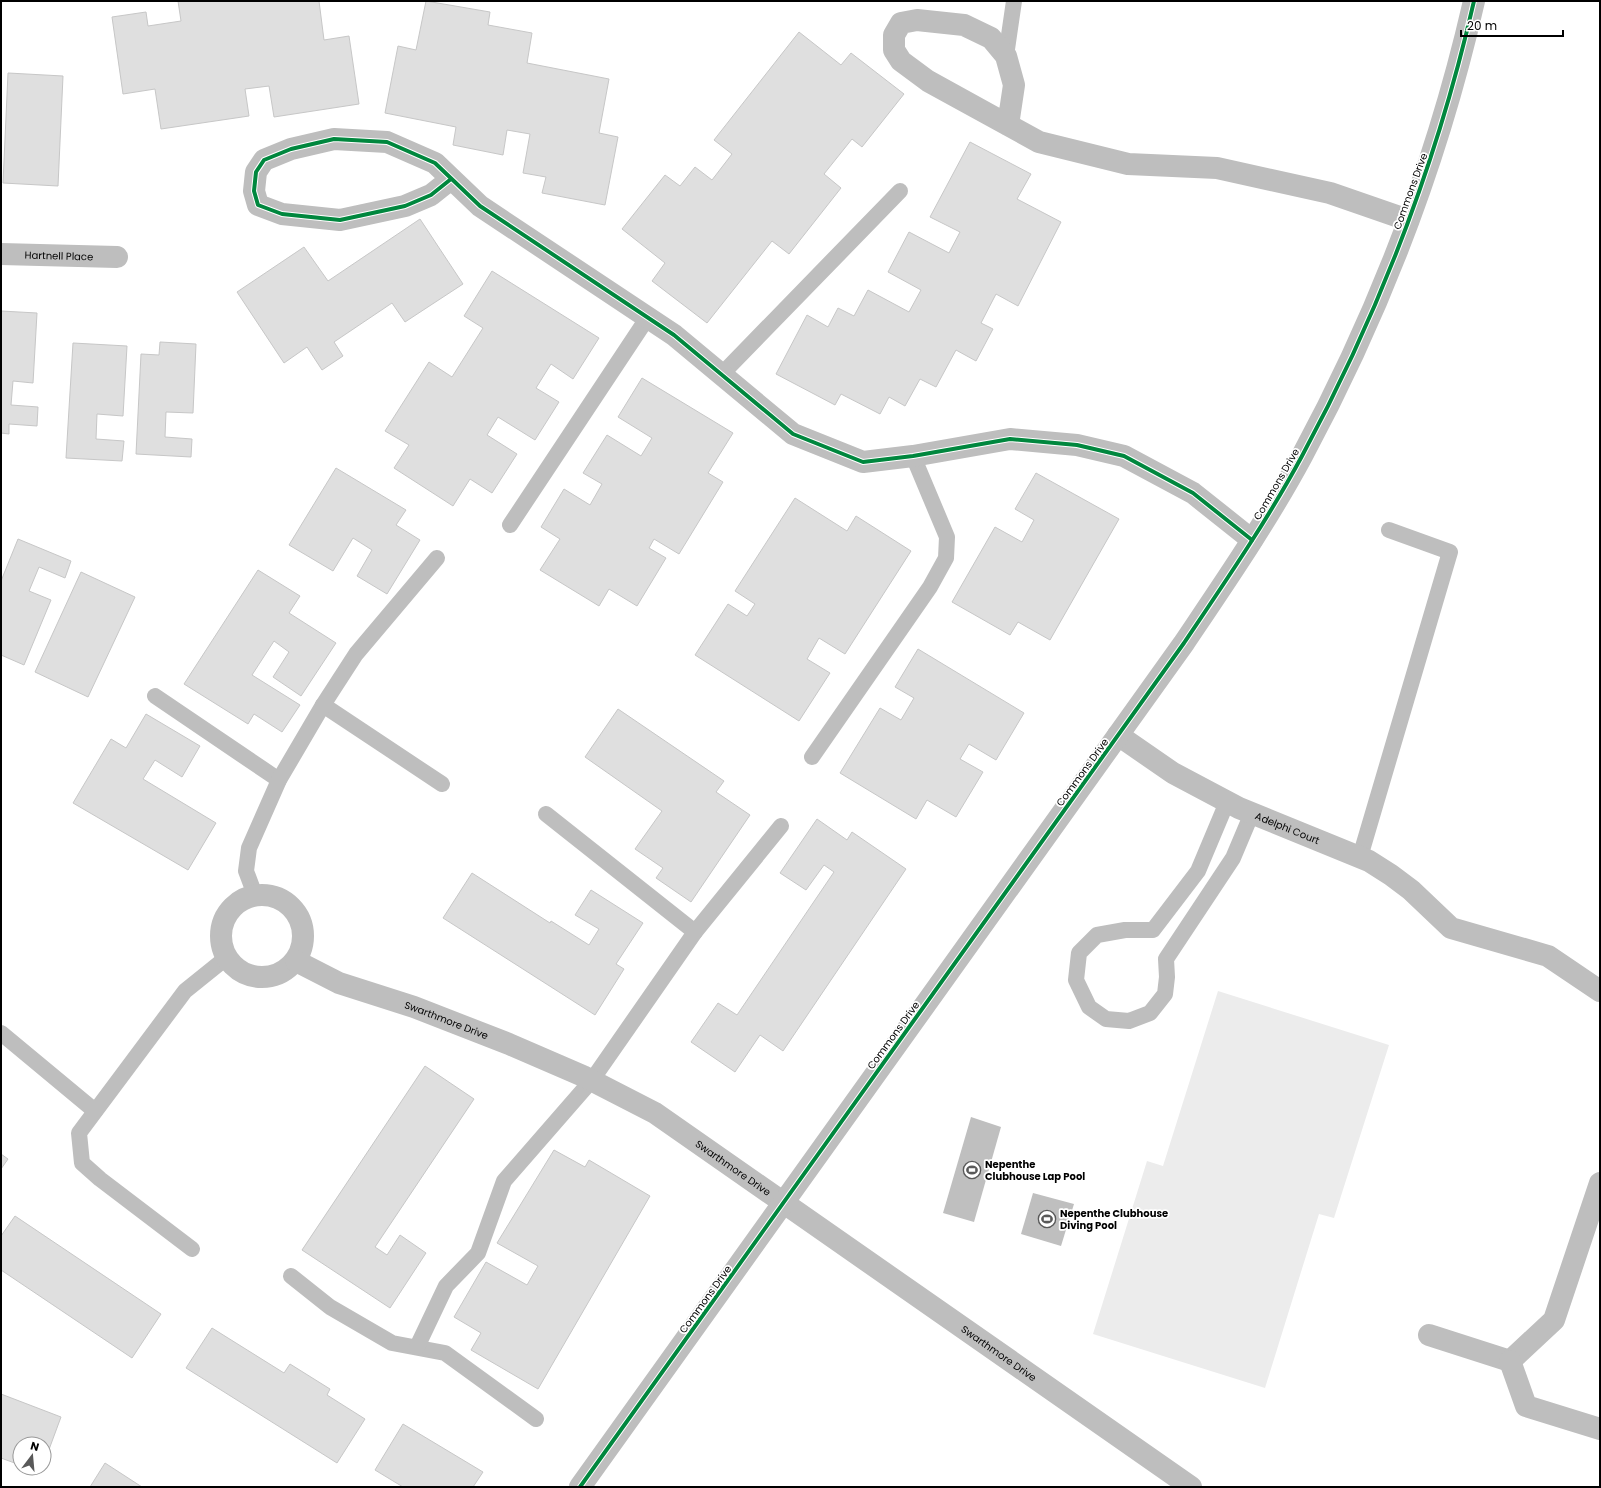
<svg xmlns="http://www.w3.org/2000/svg" width="1601" height="1488" font-family="Poppins,sans-serif">
	<style>
		.green { fill: #ececec }
		.water { fill: #bfbfbf }
		.building { fill: #dfdfdf; stroke: #c7c7c7 }
		.lines { fill: none; stroke-linecap: round; stroke-linejoin: round }
		.service { stroke: #bebebe; stroke-width: 16 }
		.minor { stroke: #bebebe; stroke-width: 22 }
		.cycleway-casing { stroke: #fff; stroke-width: 6 }
		.cycleway { stroke: #00873e; stroke-width: 4 }
		.labels { text-anchor: middle; stroke-width: 3.5; stroke-linejoin: round; paint-order: stroke }
		.street-label { font-size: 10px; fill: #000; stroke: #fff }
		.poi-label { font-size: 10px; font-weight: bold; fill: #000; stroke: #fff; text-anchor: start }
	</style>
	<rect width="100%" height="100%" fill="#fff"/>
	<!-- green -->
	<path class="green" d="M1218 991 1389 1045 1334 1218 1319 1214 1265 1388 1093 1334 1147 1161 1163 1166Z"/>
	<!-- water -->
	<g class="water">
		<path d="M971 1117 1001 1127 974 1222 943 1213Z"/>
		<path d="M1033 1193 1074 1204 1061 1246 1021 1234Z"/>
	</g>
	<!-- building -->
	<g class="building">
		<path d="M178 1H319L324 40 349 36 359 104 274 117 269 86 245 89 249 116 161 129 155 89 123 94 112 17 146 12 148 26 181 21Z"/>
		<path d="M426 1 490 12 488 25 532 33 527 63 609 79 599 133 618 137 605 205 542 193 546 177 523 173 530 134 507 130 503 155 453 145 456 127 385 113 398 46 416 50Z"/>
		<path d="M799 32 841 65 851 53 904 94 862 147 852 139 824 174 841 188 789 254 772 241 707 323 652 281 665 263 622 229 665 175 680 186 695 167 712 180 732 154 714 140Z"/>
		<path d="M8 73 63 76 58 186 3 183Z"/>
		<path d="M970 142 1031 174 1017 199 1061 222 1018 306 996 294 981 323 993 329 976 361 956 350 936 387 920 379 905 406 889 397 880 414 841 394 835 405 776 374 807 315 828 327 838 308 854 316 868 290 909 312 921 290 888 272 909 232 949 253 960 232 930 217Z"/>
		<path d="M420 219 463 284 405 322 392 303 334 342 343 356 322 370 307 347 284 363 237 292 304 247 328 281Z"/>
		<path d="M492 271 599 338 573 379 551 364 536 388 559 402 535 440 498 417 487 435 517 454 492 493 470 479 453 506 394 468 409 445 385 431 429 362 452 377 483 328 464 316Z"/>
		<path d="M1 311 37 313 33 383 13 381 11 405 38 407 37 426 9 424V434L1 433Z"/>
		<path d="M160 342 196 344 193 413 166 412 165 437 192 439 191 457 136 454 141 354 159 355Z"/>
		<path d="M73 343 127 346 123 416 97 414 96 439 124 441 122 461 66 458Z"/>
		<path d="M642 378 733 433 708 473 723 482 679 554 654 539 649 548 666 558 637 606 609 589 599 606 540 570 560 539 541 527 564 489 590 505 602 484 583 473 607 435 641 456 652 438 618 417Z"/>
		<path d="M336 468 406 510 396 525 420 540 387 594 357 576 372 550 353 538 333 571 289 545Z"/>
		<path d="M1036 473 1119 519 1050 640 1018 622 1010 635 952 602 995 527 1022 542 1034 520 1015 509Z"/>
		<path d="M795 498 847 531 856 516 911 551 845 654 819 638 807 659 830 673 799 721 695 655 728 604 747 616 755 604 735 591Z"/>
		<path d="M18 539 71 561 65 578 39 567 29 591 51 600 24 665 1 655V581Z"/>
		<path d="M258 570 300 596 289 613 336 643 301 696 273 677 289 652 274 641 252 675 300 705 282 732 254 714 248 724 184 684Z"/>
		<path d="M81 572 135 597 88 697 35 672Z"/>
		<path d="M918 649 1024 713 996 760 969 744 960 759 983 772 956 817 927 800 916 819 840 773 880 708 901 720 914 698 895 687Z"/>
		<path d="M618 709 724 781 716 792 750 815 691 902 656 878 663 868 635 849 662 811 585 757Z"/>
		<path d="M146 714 200 746 182 777 155 760 143 779 216 823 188 870 73 803 111 739 126 748Z"/>
		<path d="M817 819 847 840 852 832 906 869 783 1051 760 1035 735 1072 691 1042 718 1003 737 1015 834 872 824 865 806 890 780 873Z"/>
		<path d="M472 873 550 923 551 921 589 945 599 929 575 915 591 890 643 923 616 964 624 969 595 1015 443 918Z"/>
		<path d="M425 1066 474 1099 375 1247 387 1255 400 1235 426 1253 390 1308 302 1250Z"/>
		<path d="M554 1150 585 1167 589 1160 650 1196 538 1389 471 1350 481 1333 454 1317 486 1262 527 1285 538 1266 497 1243Z"/>
		<path d="M1 1154 8 1159 1 1169Z"/>
		<path d="M15 1216 161 1314 132 1358 1 1270V1236Z"/>
		<path d="M212 1328 284 1373 290 1364 330 1389 327 1395 365 1419 337 1463 186 1368Z"/>
		<path d="M1 1394 61 1417 44 1463V1444H20V1465L1 1458Z"/>
		<path d="M403 1424 483 1472 473 1487H403L375 1470Z"/>
		<path d="M105 1463 142 1487H90Z"/>
		<path d="M28 1468H42L40 1473Z"/>
	</g>
	<g class="lines">
		<!-- service -->
		<g class="service">
			<path d="M1006 56 1014 1"/>
			<path d="M722 374 900 191"/>
			<path d="M510 525 648 317"/>
			<path d="M155 696 279 780"/>
			<path d="M323 705 442 784"/>
			<path d="M812 757 930 587 946 558 947 537 913 456"/>
			<path d="M1227 802 1198 871 1153 930H1125L1097 935 1079 953 1076 980 1089 1007 1106 1019 1129 1021 1150 1013 1165 994 1167 977 1166 959 1233 858 1252 813"/>
			<path d="M546 814 695 932"/>
			<path d="M1360 857 1450 552 1389 530"/>
			<path d="M255 895 246 871 249 848 279 780 323 705 356 654 437 558"/>
			<path d="M1 1033 95 1111"/>
			<path d="M192 1249 100 1179 82 1163 79 1133 185 991 226 958"/>
			<path d="M291 1276 330 1307 392 1343 445 1353 536 1419"/>
			<path d="M417 1347 446 1286 478 1253 504 1181 592 1080 695 932 781 826"/>
		</g>
		<!-- minor -->
		<g class="minor">
			<path d="M1008 125 1014 85 1006 56 991 38 964 25 917 20 901 23 894 35V50L901 61 928 81 1039 142 1128 164 1217 168 1330 193 1408 220"/>
			<path d="M451 179 431 195 405 206 340 220 282 214 258 205 254 191 256 172 264 160 291 149 334 139 387 142 435 163 480 206 674 335 793 434 863 462 913 456 1010 439 1077 445 1124 456 1193 493 1252 540"/>
			<path id="s1" d="M1 254 117 257"/>
			<path id="s2" d="M1118 735 1173 773 1239 808 1369 861 1391 875 1411 890 1451 928 1548 956 1600 991"/>
			<circle cx="262" cy="936" r="41"/>
			<path id="s3" d="M296 961 339 983 414 1007 509 1044 583 1076 655 1113 1191 1487"/>
			<path d="M1429 1335 1510 1361 1554 1320 1600 1183"/>
			<path d="M1510 1361 1526 1406 1600 1429"/>
			<path d="M580 1487 1184 643C1225 582 1267 521 1302 456 1379 313 1438 159 1474 1"/>
		</g>
		<defs>
			<g id="cycleway">
				<path d="M451 179 431 195 405 206 340 220 282 214 258 205 254 191 256 172 264 160 291 149 334 139 387 142 435 163 480 206 674 335 793 434 863 462 913 456 1010 439 1077 445 1124 456 1193 493 1252 540"/>
				<path d="M580 1487 1184 643C1225 582 1267 521 1302 456 1379 313 1438 159 1474 1"/>
			</g>
		</defs>
		<!-- cycleway casing -->
		<use href="#cycleway" class="cycleway-casing"/>
		<!-- cycleway -->
		<use href="#cycleway" class="cycleway"/>
	</g>
	<!-- icons -->
	<defs>
		<symbol id="stadium-ring" viewBox="-11 -11 22 22"><circle r="9.5" fill="#fff" stroke="#595959" stroke-width="1.5"/><path d="M0-5a6.5 5 0 1 0 0 10a6.5 5 0 1 0 0-10ZM-3.5-1.8h7v3.6h-7Z" fill="#595959"/></symbol>
	</defs>
	<g fill-rule="evenodd">
		<use href="#stadium-ring" x="962" y="1160" width="20" height="20"/>
		<use href="#stadium-ring" x="1037" y="1209" width="20" height="20"/>
	</g>
	<g class="labels">
		<!-- street labels -->
		<g class="street-label">
			<text transform="translate(1410 191) rotate(-70)" y="4">Commons Drive</text>
			<text dy="4" stroke="none"><textPath href="#s1" startOffset="58">Hartnell Place</textPath></text>
			<text transform="translate(1276 484) rotate(-60)" y="4">Commons Drive</text>
			<text transform="translate(1082 772) rotate(-54)" y="4">Commons Drive</text>
			<text dy="4" stroke="none"><textPath href="#s2" startOffset="194">Adelphi Court</textPath></text>
			<text dy="4" stroke="none"><textPath href="#s3" startOffset="162">Swarthmore Drive</textPath></text>
			<text transform="translate(893 1035) rotate(-54)" y="4">Commons Drive</text>
			<text dy="4" stroke="none"><textPath href="#s3" startOffset="486">Swarthmore Drive</textPath></text>
			<text transform="translate(705 1299) rotate(-54)" y="4">Commons Drive</text>
			<text dy="4" stroke="none"><textPath href="#s3" startOffset="810">Swarthmore Drive</textPath></text>
		</g>
		<!-- poi labels -->
		<g class="poi-label">
			<text x="985" y="1168">Nepenthe<tspan x="985" dy="12">Clubhouse Lap Pool</tspan></text>
			<text x="1060" y="1217">Nepenthe Clubhouse<tspan x="1060" dy="12">Diving Pool</tspan></text>
		</g>
	</g>
	<!-- border -->
	<rect width="1601" height="1488" fill="none" stroke="#000000" stroke-width="4"/>
	<!-- north arrow -->
	<g transform="translate(32 1456) rotate(16)"><circle r="19" fill="#ffffff" stroke="#999999"/>
	<path d="M0-3L7 15L0 10L-7 15Z" fill="#595959"/>
	<text y="-6" font-size="11" font-weight="bold" text-anchor="middle" fill="#000000">N</text>
	</g>
	<!-- scale -->
	<path d="M1461 30v6h102v-6" fill="none" stroke="#000000" stroke-width="2"/>
	<text x="1467" y="30" font-size="12" fill="#000000" stroke="#ffffff" stroke-width="3" paint-order="stroke">20 m</text>
</svg>
